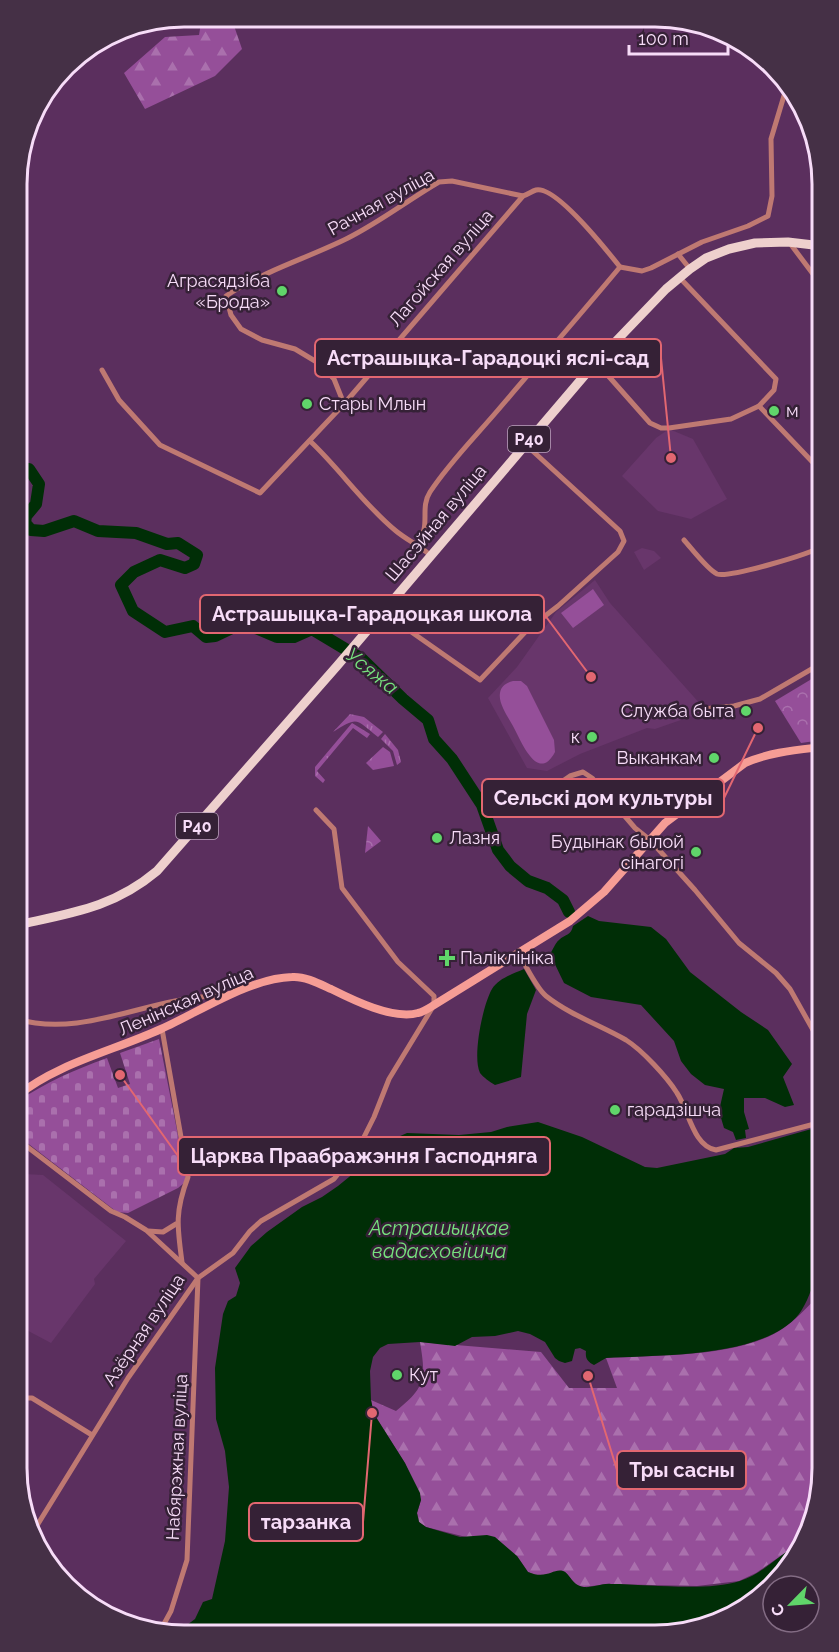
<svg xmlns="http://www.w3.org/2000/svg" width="839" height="1652" font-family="Raleway,sans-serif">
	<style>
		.built { fill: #68366b }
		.grass { fill: url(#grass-tufts) }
		.forest { fill: url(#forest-firs) }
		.cemetery { fill: url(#cemetery-stones) }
		.park { fill: url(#park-crowns) }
		.garden { fill: #954f99 }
		.water { fill: #002e06 }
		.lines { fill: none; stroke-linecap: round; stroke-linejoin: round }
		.river { stroke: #002e06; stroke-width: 12 }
		.street { stroke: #bf7972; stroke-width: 5 }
		.secondary { stroke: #f69d95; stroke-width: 8 }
		.primary { stroke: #eed0cd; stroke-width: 9 }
		.poi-dot { fill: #60d56a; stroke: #352136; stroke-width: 2 }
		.labels { text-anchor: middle; stroke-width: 5; stroke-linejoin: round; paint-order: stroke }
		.shield { fill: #352136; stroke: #bda4be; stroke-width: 1.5 }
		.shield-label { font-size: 16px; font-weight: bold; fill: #f7dcf8 }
		.street-label { font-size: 18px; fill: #f7dcf8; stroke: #352136 }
		.poi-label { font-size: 18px; fill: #f7dcf8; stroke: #352136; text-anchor: start }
		.water-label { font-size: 20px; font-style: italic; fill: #77e27e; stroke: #352136 }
		.rim { fill: none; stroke: #f7dcf8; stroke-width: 3 }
		.leader { fill: none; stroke: #e26771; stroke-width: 2 }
		.callout-dot { fill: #e26771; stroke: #352136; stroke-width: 2 }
		.callout { fill: #352136; stroke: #e26771; stroke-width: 2 }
		.callout-label { font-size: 20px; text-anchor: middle; font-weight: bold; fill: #f7dcf8 }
	</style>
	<defs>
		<pattern id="grass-tufts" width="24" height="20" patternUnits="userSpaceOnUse" patternTransform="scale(1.5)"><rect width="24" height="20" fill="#954f99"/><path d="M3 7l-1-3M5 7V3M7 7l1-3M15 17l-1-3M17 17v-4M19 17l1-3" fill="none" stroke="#aa70ad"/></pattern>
		<pattern id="forest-firs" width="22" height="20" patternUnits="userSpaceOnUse" patternTransform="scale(1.5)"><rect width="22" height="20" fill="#954f99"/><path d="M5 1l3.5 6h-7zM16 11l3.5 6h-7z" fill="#aa70ad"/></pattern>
		<pattern id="cemetery-stones" width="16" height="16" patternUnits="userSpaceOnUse" patternTransform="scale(1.5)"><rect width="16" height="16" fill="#954f99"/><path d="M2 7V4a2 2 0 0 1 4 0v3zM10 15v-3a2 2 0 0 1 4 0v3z" fill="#aa70ad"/></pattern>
		<pattern id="park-crowns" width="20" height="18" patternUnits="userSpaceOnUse" patternTransform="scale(1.5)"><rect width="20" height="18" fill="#954f99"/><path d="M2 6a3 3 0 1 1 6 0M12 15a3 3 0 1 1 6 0" fill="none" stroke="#aa70ad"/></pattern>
	</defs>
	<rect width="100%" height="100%" fill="#5b2f5e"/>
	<!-- built -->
	<g class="built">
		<path d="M669 429 693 439 727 499 691 519 658 511 622 476 656 438Z"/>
		<path d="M642 548 654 551 661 558 644 570 634 552Z"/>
		<path d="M595 580 610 603 702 706 704 712 655 729 647 728 580 754 547 771 527 768 488 698 517 667 556 612Z"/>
		<path d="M24 1174 43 1175 126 1241 94 1279 95 1284 51 1343 17 1325V1184Z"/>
	</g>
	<!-- grass -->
	<g class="grass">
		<path d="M350 714 364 717 383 732 378 737C355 719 359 716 333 732Z"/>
		<path d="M352 723 370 734 367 738 353 728 317 771 325 780 323 783 315 776V767Z"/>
		<path d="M385 734 398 750 401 762 397 765 393 751 381 739Z"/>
		<path d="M383 747 390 752 394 766 373 770 366 763Z"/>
	</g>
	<!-- forest -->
	<g class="forest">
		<path d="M202 17H231L242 49 215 76 145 109 124 73 165 37 199 35Z"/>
		<path d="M822 1292V1479L798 1544 756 1573 739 1581 697 1586 608 1584 584 1587 576 1585 565 1572 561 1571 544 1576 535 1575 528 1572 517 1556 466 1537 426 1527 419 1522 417 1513 421 1500 405 1463 374 1414 371 1400 396 1411C426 1387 426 1379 420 1342L541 1352 569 1388H617L606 1358C658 1355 743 1358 785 1327 799 1317 810 1304 822 1292Z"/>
	</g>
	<!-- cemetery -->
	<path class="cemetery" d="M159 1039 186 1176 184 1183 178 1188 128 1213 117 1212 17 1135V1102C46 1082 74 1070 107 1058L118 1088 130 1084 120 1053Z"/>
	<!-- park -->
	<g class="park">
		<path d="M815 677 822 694V740L801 743 775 701Z"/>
		<path d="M368 826 381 841 365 853Z"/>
	</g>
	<!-- garden -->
	<g class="garden">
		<path d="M593 589 604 605 573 628 561 613Z"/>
		<path d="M513 681H521L527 686 554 740 555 752C538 784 521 741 514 728 509 718 498 704 500 693 501 686 506 683 513 681Z"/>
	</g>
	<!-- water -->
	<g class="water">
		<path d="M588 916 599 921 651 927 666 939 690 972 741 1012 768 1030 792 1064 783 1077 794 1105 785 1107 765 1098H744V1112L749 1129 745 1130 746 1138 736 1140 733 1132 724 1128 719 1111 724 1089 705 1085 691 1074 681 1061 674 1041 641 1005 591 997 564 983 550 954C553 950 555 943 559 940 565 934 571 936 573 926Z"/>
		<path d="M524 969 536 990 527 1014 521 1077 495 1085C490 1082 483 1077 480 1073 472 1057 483 1004 492 989 499 978 513 974 524 969Z"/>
		<path d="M538 1122 582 1137 645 1167 657 1168 725 1154 734 1148 748 1147 822 1126V1250C819 1267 810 1300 799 1314 764 1358 659 1355 606 1358L594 1365C588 1362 585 1359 586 1351L580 1348 575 1349 572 1361 565 1363 559 1361 555 1358 545 1342 530 1334 518 1331 495 1336 472 1337 455 1346 420 1342 388 1344 380 1348 373 1357 370 1371 371 1400 374 1414 405 1463 420 1493 421 1500 417 1513 419 1522 426 1527 460 1537 487 1535 495 1537 517 1556 528 1572C547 1580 553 1568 563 1571 570 1573 572 1586 584 1587 593 1588 602 1583 611 1584 647 1584 706 1592 740 1581 762 1574 778 1556 798 1544L788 1570 709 1627 655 1635 179 1634V1631L195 1619 203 1602 212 1599 225 1541 229 1487 225 1451 216 1419 215 1368 223 1314 228 1301 236 1296 240 1283 235 1268 251 1246 267 1232 302 1207 322 1197 338 1186 365 1164 391 1140 407 1133 459 1135 491 1132 507 1127Z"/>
	</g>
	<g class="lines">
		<!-- river -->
		<path class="river" d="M18 470 29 469 39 484 36 504 26 516 25 523 31 530 44 531 74 521 98 531 136 533 167 544 178 543 197 555 194 564 185 568 160 560 134 572 121 585 133 611 165 632 193 626 206 637 215 636 236 626H251L277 637H294L312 629 362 659 403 699 428 720 434 739 452 759 482 805 498 850 510 866 528 881 547 888 563 900 569 912"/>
		<!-- street -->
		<g class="street">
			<path d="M789 242 822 286"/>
			<path d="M678 254 690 269"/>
			<path d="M620 267 642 271 651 268 702 242 748 226 768 216 772 196 771 139 786 89"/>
			<path d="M679 277 776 379 774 390 759 406 822 472"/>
			<path d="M596 362 650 423 661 428H669L731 419 759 406"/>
			<path d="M102 370 119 400 160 445 260 493 344 404 523 196C527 195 532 191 536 190 556 185 608 252 620 267"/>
			<path d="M344 404 334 379 320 364 295 349 262 340 241 329 231 315 226 296C263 271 308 258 348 238 380 222 408 200 439 182L452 181 523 196"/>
			<path d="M310 441C340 469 364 505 396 531 407 540 420 546 430 555"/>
			<path d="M684 540C692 549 708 570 717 574 729 578 811 554 822 546"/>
			<path d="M417 543C432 526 419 509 430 492 449 463 475 437 498 410 539 362 580 315 620 267"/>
			<path d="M385 609 410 631 480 680 528 629 558 606 618 552 624 541 620 531 525 444"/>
			<path d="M817 666 822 677"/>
			<path d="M703 709 734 706 760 699 822 663"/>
			<path d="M537 799 570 776 583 772 592 778 635 828 650 840 695 890 739 943 776 973 790 989 822 1046"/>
			<path d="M518 953C526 965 536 988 546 996 570 1015 600 1025 626 1040 642 1050 667 1077 677 1093 689 1111 693 1146 716 1150L822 1122"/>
			<path d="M17 1019C70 1035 124 1011 175 1001 192 998 209 996 226 994"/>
			<path d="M162 1029 188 1177C175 1211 177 1226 182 1262"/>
			<path d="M17 1139 111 1211 125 1217 146 1230 198 1278 187 1560 171 1611 159 1633"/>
			<path d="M148 1231 163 1232 176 1224"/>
			<path d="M17 1402 26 1398H32L92 1435"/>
			<path d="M33 1532 128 1378 198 1278 233 1253 250 1231 261 1221 334 1179 358 1149 374 1117 389 1079 434 1005V996L398 962 342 888 334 829 316 810"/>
		</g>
		<!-- secondary -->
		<path class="secondary" d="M17 1096C58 1063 113 1051 161 1029 199 1012 250 978 292 977 305 976 320 984 331 989 353 1000 393 1020 418 1013 423 1012 429 1008 434 1005L570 921 604 892 665 823 745 763C770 752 796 750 822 747"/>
		<!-- primary -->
		<path class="primary" d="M17 925C71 913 113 908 157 871L337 666 596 362 666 289 690 269 706 258 729 249 755 243 788 242 822 246"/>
	</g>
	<!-- markers -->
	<g class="poi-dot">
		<circle cx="282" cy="291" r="6"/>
		<circle cx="307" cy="404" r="6"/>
		<circle cx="774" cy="411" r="6"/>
		<circle cx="746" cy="711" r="6"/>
		<circle cx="592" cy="737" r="6"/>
		<circle cx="714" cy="758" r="6"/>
		<circle cx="437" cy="838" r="6"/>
		<circle cx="696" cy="852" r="6"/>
		<path d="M444 949h6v6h6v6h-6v6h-6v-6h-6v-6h6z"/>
		<circle cx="615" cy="1110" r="6"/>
		<circle cx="397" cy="1375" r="6"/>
	</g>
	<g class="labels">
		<!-- shield labels -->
		<g class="shield">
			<rect x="508" y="426" width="42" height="26" rx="4.5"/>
			<rect x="176" y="813" width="42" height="26" rx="4.5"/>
		</g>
		<g class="shield-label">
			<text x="529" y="445">Р40</text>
			<text x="197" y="832">Р40</text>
		</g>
		<!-- street labels -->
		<g class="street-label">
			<text transform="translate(381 202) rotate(-29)" y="6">Рачная вуліца</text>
			<text transform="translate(441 268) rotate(-49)" y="6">Лагойская вуліца</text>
			<text transform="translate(436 523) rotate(-50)" y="6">Шасэйная вуліца</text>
			<text transform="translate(186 1001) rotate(-24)" y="6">Ленінская вуліца</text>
			<text transform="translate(144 1330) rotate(-56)" y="6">Азёрная вуліца</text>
			<text transform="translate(177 1457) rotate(-87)" y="6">Набярэжная вуліца</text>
		</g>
		<!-- poi labels -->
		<g class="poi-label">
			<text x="270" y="287" text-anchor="end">Аграсядзіба<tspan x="270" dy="21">«Брода»</tspan></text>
			<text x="319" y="410">Стары Млын</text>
			<text x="786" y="417">м</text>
			<text x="734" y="717" text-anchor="end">Служба быта</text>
			<text x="580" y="743" text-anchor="end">к</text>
			<text x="702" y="764" text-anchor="end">Выканкам</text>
			<text x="449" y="844">Лазня</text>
			<text x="684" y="848" text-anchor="end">Будынак былой<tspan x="684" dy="21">сінагогі</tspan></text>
			<text x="460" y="964">Паліклініка</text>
			<text x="627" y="1116">гарадзішча</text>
			<text x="409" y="1381">Кут</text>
		</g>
		<!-- water labels -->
		<g class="water-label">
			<text transform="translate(372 671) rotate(39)" y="7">Усяжа</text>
			<text x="439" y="1235">Астрашыцкае<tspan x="439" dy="23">вадасховішча</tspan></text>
		</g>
	</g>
	<!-- crop -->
	<path d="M0 0H839V1652H0ZM184 27H655A157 157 0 0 1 812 184V1468A157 157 0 0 1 655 1625H184A157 157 0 0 1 27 1468V184A157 157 0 0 1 184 27Z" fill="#453046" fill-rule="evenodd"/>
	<path class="rim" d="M184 27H655A157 157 0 0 1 812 184V1468A157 157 0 0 1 655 1625H184A157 157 0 0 1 27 1468V184A157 157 0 0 1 184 27Z"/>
	<!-- callouts -->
	<path class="leader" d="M671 458L661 358M591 677L544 614M758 728L724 798M120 1075L178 1156M588 1376L617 1470M372 1413L363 1522"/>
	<g class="callout-dot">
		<circle cx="671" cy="458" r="6"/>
		<circle cx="591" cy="677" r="6"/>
		<circle cx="758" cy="728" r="6"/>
		<circle cx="120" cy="1075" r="6"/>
		<circle cx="588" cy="1376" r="6"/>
		<circle cx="372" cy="1413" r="6"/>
	</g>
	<g class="callout">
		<rect x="315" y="339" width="346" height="38" rx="6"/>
		<rect x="200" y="595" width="344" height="38" rx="6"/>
		<rect x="482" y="779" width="242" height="38" rx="6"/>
		<rect x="178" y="1137" width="372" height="38" rx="6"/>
		<rect x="617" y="1451" width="129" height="38" rx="6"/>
		<rect x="249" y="1503" width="114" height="38" rx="6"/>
	</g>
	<g class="callout-label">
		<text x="488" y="365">Астрашыцка-Гарадоцкі яслі-сад</text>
		<text x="372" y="621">Астрашыцка-Гарадоцкая школа</text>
		<text x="603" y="805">Сельскі дом культуры</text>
		<text x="364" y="1163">Царква Праабражэння Гасподняга</text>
		<text x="682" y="1477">Тры сасны</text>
		<text x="306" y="1529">тарзанка</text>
	</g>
	<!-- north arrow -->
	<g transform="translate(791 1604) rotate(245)"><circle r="28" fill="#352136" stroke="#836c84" stroke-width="1.5"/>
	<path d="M0-4.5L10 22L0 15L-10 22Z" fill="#60d56a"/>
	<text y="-9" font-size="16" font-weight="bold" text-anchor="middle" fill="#f7dcf8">С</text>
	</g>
	<!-- scale -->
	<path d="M629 45v9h99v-9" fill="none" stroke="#f7dcf8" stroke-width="3"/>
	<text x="638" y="45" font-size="18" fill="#f7dcf8" stroke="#352136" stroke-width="4.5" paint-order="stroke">100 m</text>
</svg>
